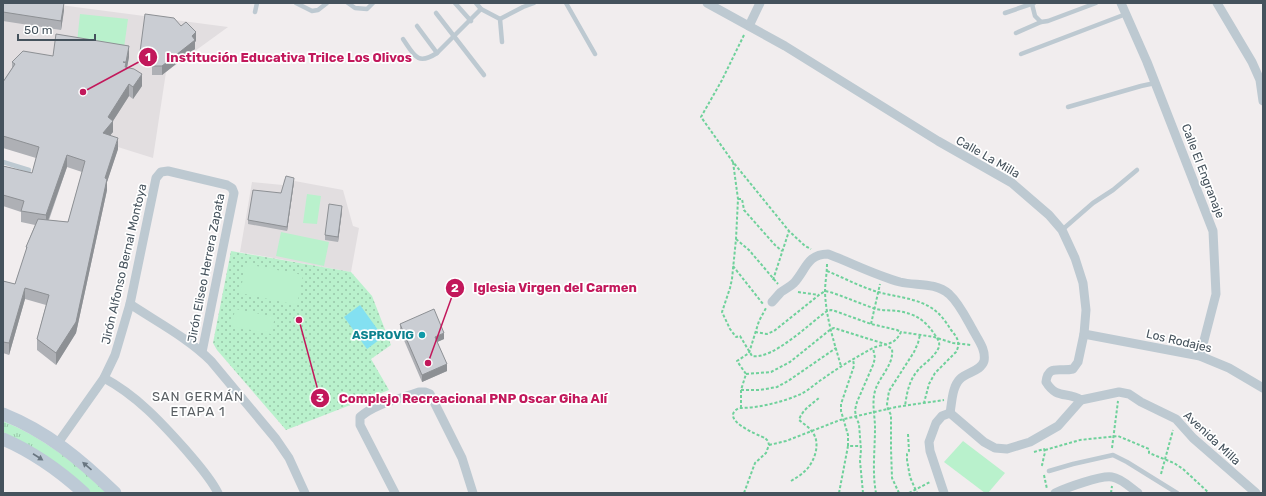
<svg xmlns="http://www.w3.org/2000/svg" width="1266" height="496" font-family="Rubik,sans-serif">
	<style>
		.education { fill: #e2dee0 }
		.grass { fill: url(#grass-tufts) }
		.park { fill: url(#park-dots) }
		.garden { fill: #b9f1cc }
		.water { fill: #83e0f1 }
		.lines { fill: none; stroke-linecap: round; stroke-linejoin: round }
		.path { stroke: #6fd19b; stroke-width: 2; stroke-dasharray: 3 2; stroke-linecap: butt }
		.lane { stroke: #bdc9d1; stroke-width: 4.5 }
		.street { stroke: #bdc9d1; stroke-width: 9 }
		.secondary { stroke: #bdcad6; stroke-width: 13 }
		.wall { fill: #aeb0b5; fill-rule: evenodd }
		.shaded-wall { fill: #8d9094 }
		.building { fill: #cacdd3; stroke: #8d9094 }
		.oneway { fill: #697681 }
		.culture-dot { fill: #0f9aa8; stroke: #fff; stroke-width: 1.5 }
		.labels { text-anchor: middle; stroke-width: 3.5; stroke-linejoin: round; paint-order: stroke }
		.street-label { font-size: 12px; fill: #45525c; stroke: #fff }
		.culture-label { font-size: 12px; font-weight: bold; fill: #0d838f; stroke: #fff; text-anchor: end }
		.neighbourhood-label { font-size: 13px; letter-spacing: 1px; fill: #5a5f63; stroke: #fff }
		.leader { fill: none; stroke: #c2185b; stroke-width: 1.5 }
		.callout-dot { fill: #c2185b; stroke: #fff; stroke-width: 1.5 }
		.mark-label { font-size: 12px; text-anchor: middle; font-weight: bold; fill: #fff }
		.callout-label { font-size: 13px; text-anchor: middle; font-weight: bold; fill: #c2185b; stroke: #fff; stroke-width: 3.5; stroke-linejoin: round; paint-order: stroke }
	</style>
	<defs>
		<pattern id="grass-tufts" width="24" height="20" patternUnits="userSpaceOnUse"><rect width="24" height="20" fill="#b9f1cc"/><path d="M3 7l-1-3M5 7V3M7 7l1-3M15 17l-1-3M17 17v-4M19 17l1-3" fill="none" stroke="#98c6a9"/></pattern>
		<pattern id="park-dots" width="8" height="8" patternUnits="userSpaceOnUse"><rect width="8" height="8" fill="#b9f1cc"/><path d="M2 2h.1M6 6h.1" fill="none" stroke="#98c6a9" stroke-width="1.8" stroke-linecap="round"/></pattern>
	</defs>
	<rect width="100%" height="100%" fill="#f1edee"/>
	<!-- education -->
	<g class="education">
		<path d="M3 3H45L228 27 166 72 153 158 3 111Z"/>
		<path d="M284 179 343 190 353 226 359 228 351 272 240 252 252 182 283 185Z"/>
	</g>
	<!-- grass -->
	<path class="grass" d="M3 421C42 437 76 463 106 493H91L71 474 12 437 3 432Z"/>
	<!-- park -->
	<path class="park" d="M231 251 351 272 372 296 391 345 371 359 389 390 286 430 217 350 213 343Z"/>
	<!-- garden -->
	<g class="garden">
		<path d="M80 14 128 19 124 48 77 42Z"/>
		<path d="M307 194 321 196 317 224 303 223Z"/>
		<path d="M281 232 329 242 324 266 276 256Z"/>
		<path d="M246 264 303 275 297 305 240 293Z"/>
		<path d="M235 309 275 317 271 334 232 326Z"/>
		<path d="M963 441 1005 473 988 493H985L944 462Z"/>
	</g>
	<!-- water -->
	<path class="water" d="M360 305 383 337 367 349 344 317Z"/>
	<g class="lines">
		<!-- path -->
		<g class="path">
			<path d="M744 35 722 80 701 117 733 162 789 231 805 246 811 249"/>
			<path d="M733 162 738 199 736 239 732 279 730 288 722 312 730 329 736 337 740 336 752 356C773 360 810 323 827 311L831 310 835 311 871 324 897 330 901 332"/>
			<path d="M738 199H742L744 210 775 245 782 251"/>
			<path d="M736 239 749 250 778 284"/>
			<path d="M827 264C827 273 825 283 825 292 826 318 834 342 841 366"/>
			<path d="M733 266 763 304"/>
			<path d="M827 271C844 278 861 287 878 292 899 298 924 298 940 315 944 319 948 325 951 330 957 337 961 343 956 352L935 373 929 384 924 403"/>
			<path d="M773 280 789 231"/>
			<path d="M798 292 819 295"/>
			<path d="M871 324 880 284"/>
			<path d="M755 332 767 334 774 331 819 295 825 291 830 292C845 297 859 303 873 308 881 311 890 310 898 311 916 314 925 320 935 335 938 339 941 344 938 349 934 357 925 363 919 369 909 380 907 392 905 406"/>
			<path d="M746 374 771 372 790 362 831 329 834 328 885 344 892 349C894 364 881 375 876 388 871 401 875 415 875 428 875 449 872 472 876 493"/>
			<path d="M741 390H760L777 387 788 381 836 348"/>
			<path d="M741 408V390L746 374 737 361 749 353 759 321 766 308"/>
			<path d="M908 434 909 451 907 454V460L910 477 917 493"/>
			<path d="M769 445 786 441 840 420 896 407 944 400"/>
			<path d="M848 446V435L841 411V404L854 366 853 359"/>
			<path d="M1112 448 1118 401"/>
			<path d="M1045 450 1080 440 1118 436 1149 449V453L1174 463 1183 469 1209 493"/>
			<path d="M1034 452 1044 449 1045 452 1042 465 1044 466"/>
			<path d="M1161 474 1173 430"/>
			<path d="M1044 475 1047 489"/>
			<path d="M791 481C796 478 801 475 805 471 814 463 821 444 813 433 810 428 804 424 799 420 802 410 812 404 819 398"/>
			<path d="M744 493 755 463 766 453 769 445 768 441 765 438C758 435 718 419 739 408 759 408 783 402 801 394 809 390 816 383 824 378 839 367 855 358 871 349 884 342 893 348 901 332L934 337 953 343 971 345"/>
			<path d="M839 493 848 446H861"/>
			<path d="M863 493 860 461 861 450 859 424 856 417 855 410 857 402 873 365 875 358 873 348"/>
			<path d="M899 493 892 478 891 449V415L888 409 887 404 889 391 914 352 918 343 920 335"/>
			<path d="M909 493 930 482"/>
			<path d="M1111 493 1112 486"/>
		</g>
		<!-- lane -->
		<g class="lane">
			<path d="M296 3 312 11 318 10 327 3"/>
			<path d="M348 3 355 8 367 9 373 3"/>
			<path d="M455 3 471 21"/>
			<path d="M476 3 481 9 500 19 502 42"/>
			<path d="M566 3 595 54"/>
			<path d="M1032 4 1035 16 1041 22 1048 21 1096 3"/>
			<path d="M255 12 257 3"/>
			<path d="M436 13 484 75"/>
			<path d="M1005 13 1034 3"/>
			<path d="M500 19 523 7 534 3"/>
			<path d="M417 26 437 53 481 9"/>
			<path d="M1016 33 1041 22"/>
			<path d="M403 39C414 55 417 66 437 53"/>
			<path d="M1021 54 1126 14"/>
			<path d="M1068 107 1141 86 1155 83"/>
			<path d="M3 162 29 170"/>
			<path d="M1062 230 1093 203 1113 190 1137 170"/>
			<path d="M1049 471 1073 464 1113 455 1127 462 1177 493"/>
		</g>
		<!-- street -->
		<g class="street">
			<path d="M707 3 785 46 938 141 1012 183 1049 215 1062 230 1075 258 1083 283 1086 310 1084 334 1078 362 1073 369C1059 372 1048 364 1046 382 1057 400 1067 391 1081 400"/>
			<path d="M1121 3 1147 62 1213 231 1216 294 1200 356"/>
			<path d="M1217 3 1252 62 1260 80 1263 101"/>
			<path d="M749 26 760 3"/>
			<path d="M772 302C775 299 778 295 781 292 785 289 790 287 794 283 806 270 807 254 828 254 852 263 875 275 900 282 916 286 935 282 949 294 960 304 967 320 974 332 979 341 986 350 984 361 981 371 967 372 960 379 952 387 952 402 950 413"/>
			<path d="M130 304C157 322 188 338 211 361L276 439 289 458 305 493"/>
			<path d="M1084 334 1200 356 1229 368 1263 388"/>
			<path d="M104 378C136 395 161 422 185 449 197 463 210 477 218 493"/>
			<path d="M1081 400 1119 392 1129 394 1141 402 1176 419 1193 438 1256 493"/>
			<path d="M950 413 984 442 995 448 1007 449 1030 442 1058 426 1081 400"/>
			<path d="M58 443 104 378 115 355 130 304 156 178 161 172 168 171 227 185 232 188 234 193 202 352"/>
			<path d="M395 493 360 425V417C376 403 400 399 419 392H425L430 394 462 458 473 493"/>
			<path d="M944 493 930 451 929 442 936 423 942 416 950 413"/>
			<path d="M1055 493C1066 488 1101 475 1112 477 1121 478 1131 488 1138 493"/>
		</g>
		<!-- secondary -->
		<g class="secondary">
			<path d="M3 414C48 432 81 460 115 493"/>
			<path d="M3 439C33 452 60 471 84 493"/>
		</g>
	</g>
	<!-- wall -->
	<g class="wall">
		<path d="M3 3 64 10 61 30 3 21Z"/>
		<path d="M196 41 195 42V49L162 75H152V66L153 62 140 61V52Z"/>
		<path d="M53 56 129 57 127 67 142 86 133 99 129 96 113 121V132L110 135 118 149 107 182V190L76 333 56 365 37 350V339L46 305 25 299 9 355 3 353V281L15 284 26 251V247L35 225 21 222V212L3 206V166L32 173 36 158 3 148V82L12 68V62ZM67 167 82 172 68 222 49 220Z"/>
		<path d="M294 182 287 231 248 224V220Z"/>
		<path d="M342 211 338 242 325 240V235Z"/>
		<path d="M400 324 444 339 437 342 447 371 422 382 400 331Z"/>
	</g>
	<!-- shaded-wall -->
	<g class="shaded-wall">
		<path d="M64 3V10L61 30V21Z"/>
		<path d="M196 32V41L195 42V49L162 75V66Z"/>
		<path d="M129 46V57L126 73V62Z"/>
		<path d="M142 74V86L133 99V87Z"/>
		<path d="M129 84V96L113 121V132L103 144V133L108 117Z"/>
		<path d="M118 138V149L107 182V190L76 333 56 365V353L105 178Z"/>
		<path d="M67 155V167L46 226V215Z"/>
		<path d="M294 178V182L287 231V227Z"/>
		<path d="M342 206V211L338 242V237Z"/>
		<path d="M25 288V299L9 355V343Z"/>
		<path d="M444 333V339L435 343V337Z"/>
		<path d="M447 364V371L422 382V375Z"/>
	</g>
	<!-- building -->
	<g class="building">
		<path d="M3 3H64L61 21 3 12Z"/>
		<path d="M145 14 174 18 181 26 186 22 196 32 192 36 195 40 162 66H152L154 54 140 52Z"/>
		<path d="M56 34 129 46 126 62H123L126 63 125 67 134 69 142 74 133 87 129 84 108 117 113 121 103 133 118 138 105 178 107 179 76 322 56 353 37 339 49 295 25 288 9 343 3 342V281L15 284 27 247H26L38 219 68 222 85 161 67 155 46 215 21 211 24 201 3 195V166L32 173 39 147 3 136V82L15 64 12 62 23 51 53 56Z"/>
		<path d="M286 176 294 178 287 227 248 220 253 190 281 193Z"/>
		<path d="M329 204 342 206 338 237 325 235Z"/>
		<path d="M434 309 444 333 435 337 447 364 422 375 400 324Z"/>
	</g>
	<!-- one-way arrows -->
	<defs><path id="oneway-solid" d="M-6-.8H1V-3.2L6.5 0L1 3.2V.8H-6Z"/></defs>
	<g class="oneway">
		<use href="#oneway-solid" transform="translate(38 457) rotate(33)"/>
		<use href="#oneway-solid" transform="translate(87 466) rotate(-139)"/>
	</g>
	<!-- markers -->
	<circle class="culture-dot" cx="422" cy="335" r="4"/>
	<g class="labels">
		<!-- street labels -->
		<g class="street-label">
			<text transform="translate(988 157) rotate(30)" y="4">Calle La Milla</text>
			<text transform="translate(1203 171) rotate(69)" y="4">Calle El Engranaje</text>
			<text transform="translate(124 264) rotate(-77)" y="4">Jirón Alfonso Bernal Montoya</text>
			<text transform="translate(206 268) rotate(-79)" y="4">Jirón Eliseo Herrera Zapata</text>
			<text transform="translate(1179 341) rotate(13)" y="4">Los Rodajes</text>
			<text transform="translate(1212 438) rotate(43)" y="4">Avenida Milla</text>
		</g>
		<!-- culture labels -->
		<g class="culture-label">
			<text x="414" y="339">ASPROVIG</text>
		</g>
		<!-- neighbourhood labels -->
		<g class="neighbourhood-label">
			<text x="198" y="401">SAN GERMÁN<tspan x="198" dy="15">ETAPA 1</tspan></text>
		</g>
	</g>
	<!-- callouts -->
	<path class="leader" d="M83 92L148 57M428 363L455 288M299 320L320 398"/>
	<g class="callout-dot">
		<circle cx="83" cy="92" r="4"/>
		<circle cx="428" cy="363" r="4"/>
		<circle cx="299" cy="320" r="4"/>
		<circle cx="148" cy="57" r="10"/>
		<circle cx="455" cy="288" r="10"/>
		<circle cx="320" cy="398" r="10"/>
	</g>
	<g class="mark-label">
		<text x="148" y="61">1</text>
		<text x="455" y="292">2</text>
		<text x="320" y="402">3</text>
	</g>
	<g class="callout-label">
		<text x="289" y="62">Institución Educativa Trilce Los Olivos</text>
		<text x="555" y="292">Iglesia Virgen del Carmen</text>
		<text x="473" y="403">Complejo Recreacional PNP Oscar Giha Alí</text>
	</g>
	<!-- border -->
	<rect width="1266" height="496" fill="none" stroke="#45525c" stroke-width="8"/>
	<!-- scale -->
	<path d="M18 34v6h77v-6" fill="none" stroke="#45525c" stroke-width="2"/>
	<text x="24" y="34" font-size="12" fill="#45525c" stroke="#ffffff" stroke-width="3" paint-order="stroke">50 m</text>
</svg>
